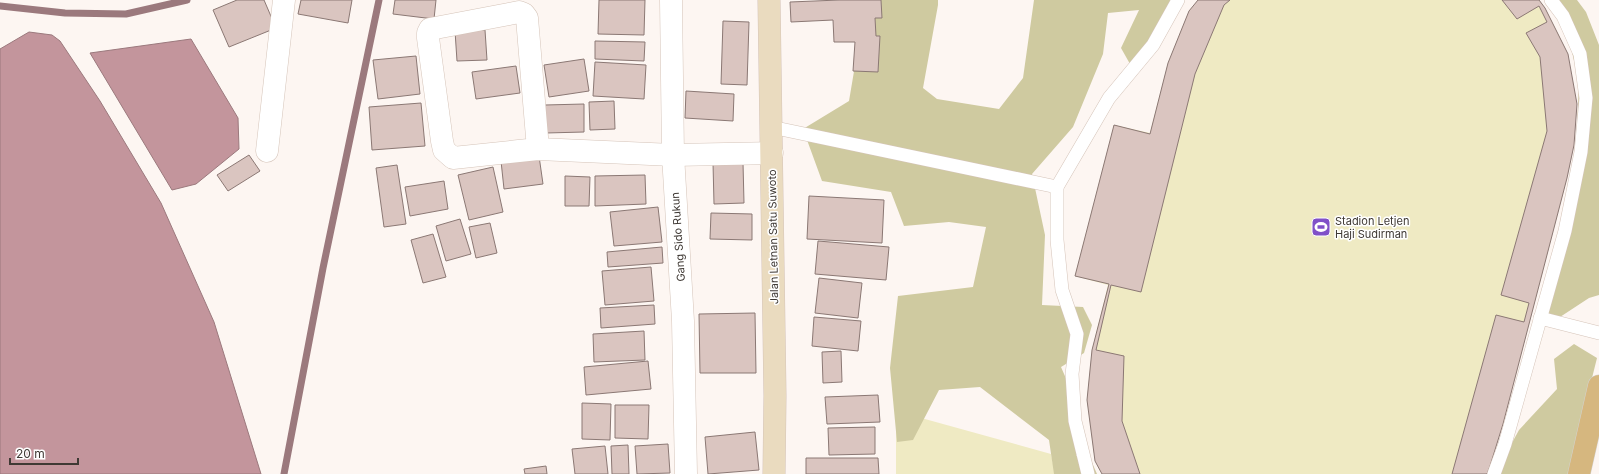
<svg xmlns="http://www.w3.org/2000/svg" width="1599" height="474" font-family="Inter,sans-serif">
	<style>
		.green { fill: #efeac3 }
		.forest { fill: #cfcaa0 }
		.water { fill: #c3959c; stroke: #9b797d }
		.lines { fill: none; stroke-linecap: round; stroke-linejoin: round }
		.stream { stroke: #9b797d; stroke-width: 7 }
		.building { fill: #dac5c0; stroke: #8b7874 }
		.service-casing { stroke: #d5c4b9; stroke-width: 14 }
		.minor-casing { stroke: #d5c4b9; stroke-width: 23 }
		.secondary-casing { stroke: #d5c4b9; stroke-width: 23 }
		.primary-casing { stroke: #d5d3d2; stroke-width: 23 }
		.service { stroke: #fff; stroke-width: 13 }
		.minor { stroke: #fff; stroke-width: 22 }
		.secondary { stroke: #eadbbf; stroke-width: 22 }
		.primary { stroke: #d6b77f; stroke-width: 22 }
		.labels { text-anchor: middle; stroke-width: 3; stroke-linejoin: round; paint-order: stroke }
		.poi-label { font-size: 11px; fill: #3f3934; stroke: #fff; text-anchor: start }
		.street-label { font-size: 11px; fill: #3f3934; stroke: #fff }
	</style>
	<rect width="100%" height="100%" fill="#fdf6f2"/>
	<!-- green -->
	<g class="green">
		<path d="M1198 0H1539L1545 8 1568 54 1567 178 1503 424 1487 474H1102L1095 461 1087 400 1092 350 1108 285 1075 276 1114 125 1150 133 1168 63 1189 11Z"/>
		<path d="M896 411 1051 454 1053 464 1068 474H896Z"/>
	</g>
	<!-- forest -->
	<g class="forest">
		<path d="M866 0H938V5L923 88 937 99 999 109 1023 78 1034 0H1181L1130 64 1121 48 1139 10 1108 13 1103 54 1073 127 1032 174 1045 235 1042 305 1083 307 1092 325 1084 353 1061 367 1081 413 1076 456 1090 458 1097 474H1054L1049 440 980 387 939 390 913 440 897 442 890 368 898 296 973 287 986 227 949 222 904 226 891 192 822 181 803 129 849 101Z"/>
		<path d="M1544 0H1577L1586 12 1599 45V295L1589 298 1560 317 1542 313 1561 251 1576 155 1579 81 1570 44 1554 12Z"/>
		<path d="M1574 344 1597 358 1568 474H1495L1519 430 1557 389 1554 359Z"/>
	</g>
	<!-- water -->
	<g class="water">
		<path d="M29 32 52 35 60 41 100 101 161 203 214 322 261 474H0V49Z"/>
		<path d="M191 39 238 118 239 149 196 184 172 190 90 53Z"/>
	</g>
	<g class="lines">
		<!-- stream -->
		<g class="stream">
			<path d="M0 6 65 13 126 14 187 0"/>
			<path d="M284 474 323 268 379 0"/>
		</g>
	</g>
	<!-- building -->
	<g class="building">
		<path d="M237 0H264L276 28 229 47 213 10Z"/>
		<path d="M301 0H352L348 23 298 14Z"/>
		<path d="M395 0H436L434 19 393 14Z"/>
		<path d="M599 0H645L644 35 598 34Z"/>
		<path d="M839 0H881L882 18H875L876 36H880L878 72 853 71 855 42H834L833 20 791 22 790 2Z"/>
		<path d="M1198 0H1230L1224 5 1195 74 1141 292 1111 285 1096 350 1124 356 1122 421 1140 474H1102L1095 461 1087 400 1092 350 1109 284 1075 276 1114 125 1150 134 1168 63 1189 11Z"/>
		<path d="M1502 0H1539L1545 8 1568 54 1577 104 1574 145 1567 178 1503 424 1490 466 1487 474H1452L1496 315 1524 322 1529 303 1501 295 1547 131 1540 57 1526 33 1547 22 1539 6 1517 19Z"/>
		<path d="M723 21 749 22 747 85 721 84Z"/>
		<path d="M485 30 487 60 457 61 455 31Z"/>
		<path d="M595 41 645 42 644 61 595 59Z"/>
		<path d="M416 56 420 94 378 99 373 60Z"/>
		<path d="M584 59 589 91 549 97 544 65Z"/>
		<path d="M595 62 646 65 644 99 593 96Z"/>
		<path d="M516 66 520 93 476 99 472 72Z"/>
		<path d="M686 91 734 94 733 121 685 118Z"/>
		<path d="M614 101 615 129 590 130 589 102Z"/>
		<path d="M421 103 425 146 372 150 369 107Z"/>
		<path d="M584 104V132L546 133 545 105Z"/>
		<path d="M249 155 260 171 228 191 217 175Z"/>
		<path d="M539 156 543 184 504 189 501 161Z"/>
		<path d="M713 163H743L744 203 714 204Z"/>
		<path d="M397 165 406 224 384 227 376 168Z"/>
		<path d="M493 167 503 212 469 220 458 175Z"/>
		<path d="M645 175 646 204 595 206V176Z"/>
		<path d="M565 176 590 177 589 206H565Z"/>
		<path d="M444 181 448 209 410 216 405 187Z"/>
		<path d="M809 196 884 200 882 243 807 239Z"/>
		<path d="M658 207 662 242 614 246 610 212Z"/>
		<path d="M711 213 752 214V240L710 239Z"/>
		<path d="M460 219 471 254 446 261 436 226Z"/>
		<path d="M490 223 497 253 476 258 469 227Z"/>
		<path d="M433 234 446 277 423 283 411 240Z"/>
		<path d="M818 241 889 247 886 280 815 274Z"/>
		<path d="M662 247 663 263 608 267 607 252Z"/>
		<path d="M651 267 654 301 605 305 602 271Z"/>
		<path d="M819 278 862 283 858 318 815 313Z"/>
		<path d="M654 305 655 324 601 328 600 308Z"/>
		<path d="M755 313 756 373H700L699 314Z"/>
		<path d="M814 317 861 321 858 351 812 346Z"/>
		<path d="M644 331 645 360 594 362 593 334Z"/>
		<path d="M841 351 842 382 823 383 822 352Z"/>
		<path d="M648 361 651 389 586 395 584 367Z"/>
		<path d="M878 395 880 422 827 424 825 397Z"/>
		<path d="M582 403 611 404 610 440 582 439Z"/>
		<path d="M615 405H649L648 439 615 438Z"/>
		<path d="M875 427V454L829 455 828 428Z"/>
		<path d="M755 432 759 470 708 474 705 437Z"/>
		<path d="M668 444 670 473 637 474 635 446Z"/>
		<path d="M628 445 629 474H612L611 446Z"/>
		<path d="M605 446 608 474H575L572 449Z"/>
		<path d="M806 458H878L879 474H806Z"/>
		<path d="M546 466 547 474H525L524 469Z"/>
	</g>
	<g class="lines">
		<defs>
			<g id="service">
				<path d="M771 127 1057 187"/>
				<path d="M1540 318 1599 333"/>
				<path d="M1088 474 1075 421 1072 374 1077 334 1062 290 1057 240V187L1109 98 1153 45 1178 0"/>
				<path d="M1494 474 1505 444 1565 231 1581 152 1586 98 1580 54 1563 16 1551 0"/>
			</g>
			<g id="minor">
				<path d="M671 0 673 155 683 321 686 474"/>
				<path d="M538 149 527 18 524 14 519 12 509 14 430 29 428 33V38L442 141 444 150 453 158 538 149 673 155 772 153"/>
				<path d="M267 151 284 0"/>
			</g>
			<path id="secondary" d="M769 0 775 396 774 474"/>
			<path id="primary" d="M1579 474 1599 386"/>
		</defs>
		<!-- service casing -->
		<use href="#service" class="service-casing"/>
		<!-- minor casing -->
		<use href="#minor" class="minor-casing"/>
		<!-- secondary casing -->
		<use href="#secondary" class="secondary-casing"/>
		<!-- primary casing -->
		<use href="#primary" class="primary-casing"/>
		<!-- service -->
		<use href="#service" class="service"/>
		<!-- minor -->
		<use href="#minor" class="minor"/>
		<!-- secondary -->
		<use href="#secondary" class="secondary"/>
		<!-- primary -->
		<use href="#primary" class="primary"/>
	</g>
	<!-- icons -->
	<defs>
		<symbol id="stadium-square" viewBox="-11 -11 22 22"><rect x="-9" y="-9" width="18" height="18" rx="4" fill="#8050c8" stroke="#fff"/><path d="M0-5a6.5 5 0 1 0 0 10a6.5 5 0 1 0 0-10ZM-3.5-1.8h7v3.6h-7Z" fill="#fff"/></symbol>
	</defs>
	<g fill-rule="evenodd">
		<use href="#stadium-square" x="1310" y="216" width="22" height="22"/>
	</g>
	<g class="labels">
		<!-- poi labels -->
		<g class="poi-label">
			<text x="1335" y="225">Stadion Letjen<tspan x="1335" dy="13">Haji Sudirman</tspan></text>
		</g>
		<!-- street labels -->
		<g class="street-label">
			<text transform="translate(678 237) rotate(-94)" y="4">Gang Sido Rukun</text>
			<text transform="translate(773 237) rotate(-91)" y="4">Jalan Letnan Satu Suwoto</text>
		</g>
	</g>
	<!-- scale -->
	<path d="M10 458v6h68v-6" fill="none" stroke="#3f3934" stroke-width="2"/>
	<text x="16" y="458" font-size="12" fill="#3f3934" stroke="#ffffff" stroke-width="3" paint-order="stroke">20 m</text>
</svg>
